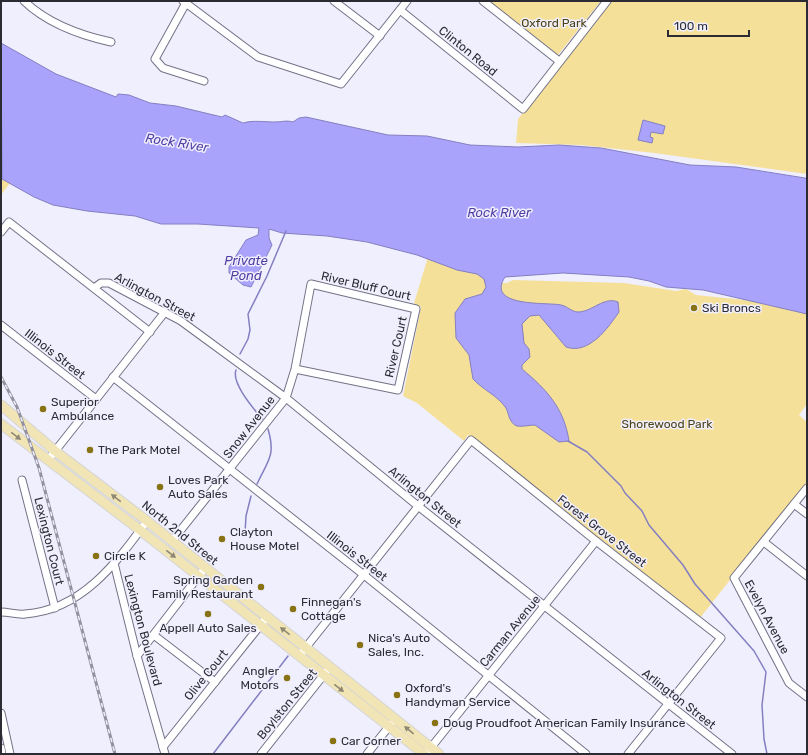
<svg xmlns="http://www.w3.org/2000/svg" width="808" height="755" font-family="Rubik,sans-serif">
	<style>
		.green { fill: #f5e099 }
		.water { fill: #aaa3fc; stroke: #847fc0 }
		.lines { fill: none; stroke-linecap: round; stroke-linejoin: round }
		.stream { stroke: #847fc0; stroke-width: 1.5 }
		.minor-casing { stroke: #737287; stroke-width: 9 }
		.major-casing { stroke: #d5d5d6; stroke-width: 11 }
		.minor { stroke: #fff; stroke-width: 7 }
		.major { stroke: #f1e4b5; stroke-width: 9 }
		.rail-casing { stroke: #92919d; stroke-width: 3 }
		.rail { stroke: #f0effe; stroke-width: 1.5; stroke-dasharray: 4.5; stroke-linecap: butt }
		.oneway { fill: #8e8874 }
		.poi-dot { fill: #897213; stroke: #f0effe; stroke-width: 1.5 }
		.labels { text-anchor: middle; stroke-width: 3; stroke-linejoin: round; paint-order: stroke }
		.park-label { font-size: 12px; fill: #4d4217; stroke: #f0effe }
		.street-label { font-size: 12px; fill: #2c2b34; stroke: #f0effe }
		.poi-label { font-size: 12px; fill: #2c2b34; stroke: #f0effe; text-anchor: start }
		.water-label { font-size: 13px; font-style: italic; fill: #503da2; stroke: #f0effe }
	</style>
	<rect width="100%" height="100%" fill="#f0effe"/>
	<!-- green -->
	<g class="green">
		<path d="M489 1H601L558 55Z"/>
		<path d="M611 1H807V174L654 153 581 145 516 143 518 119Z"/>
		<path d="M1 178 10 183 1 195Z"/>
		<path d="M428 257 476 273 498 283H507L513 280 624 283 676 291 686 289 696 295 782 304 807 312V404L799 415 807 422V482L700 618 468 435 464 441 417 403 403 396 421 307 414 303Z"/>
	</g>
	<!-- water -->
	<g class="water">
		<path d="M1 43 56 74 116 97 118 94 129 95 150 103 176 106 222 117 225 115 243 123C254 120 263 122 274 122 282 122 286 120 293 122L299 118 306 117 388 135 427 136 470 145 518 147 559 145 601 148 690 165 736 167 805 178 807 179V314L703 290 666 287 649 281 629 277 563 273 505 277C485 308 549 302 561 305 567 306 572 312 578 312 592 312 604 296 618 302L619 312C608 328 589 355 566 347L539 315 530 316 522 324 524 343 529 349 530 357 522 365V369C547 390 564 408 569 441L559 442 535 425C530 425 522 427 517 426 509 423 509 414 506 408 498 396 482 389 473 379L469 355 456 338 455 313 465 299 482 294 486 287 484 279 477 274 457 270 417 255 367 242 327 236 282 233 269 229V238L272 245 251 287 243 285 229 273V267L246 240 258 235 259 228 198 224H161L135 216 87 211 53 205 34 197 2 179Z"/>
		<path d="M643 120 665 126 663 134 651 132 650 137 653 138 652 143 638 140Z"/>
	</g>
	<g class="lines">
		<!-- stream -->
		<g class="stream">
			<path d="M240 354 248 339 250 330 248 314 267 276 286 231"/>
			<path d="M236 370C231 383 254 409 262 419"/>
			<path d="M568 441 587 452 621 486 625 493 642 511 649 525 683 565 695 584 754 651 766 672 762 705 764 739 767 754"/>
			<path d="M257 484C268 460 276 456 268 429"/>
			<path d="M245 533 246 516 251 496"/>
			<path d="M213 754 288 656"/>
		</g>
		<defs>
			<g id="minor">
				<path d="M24 1C48 24 79 35 111 42"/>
				<path d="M183 1 258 57 341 84 407 1"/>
				<path d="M187 1 155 59 163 68 204 81"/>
				<path d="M334 1 380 36"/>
				<path d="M483 1 559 61"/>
				<path d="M400 10 523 109 607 1"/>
				<path d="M1 232 9 222 150 332"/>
				<path d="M94 288 101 283H109L181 321 286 398 418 506 732 754"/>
				<path d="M1 325 96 399"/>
				<path d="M113 377 364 575 586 754"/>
				<path d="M48 460 165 312"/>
				<path d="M22 480 55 608"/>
				<path d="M807 488 734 578 789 683 807 697"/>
				<path d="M794 504 807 514"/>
				<path d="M172 541 286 398 295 369 311 284 416 309 398 390 295 369"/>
				<path d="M764 542 807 576"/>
				<path d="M114 563 137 656 165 754"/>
				<path d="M1 612C9 612 18 615 25 614 82 610 116 563 147 521"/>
				<path d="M155 636 215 682"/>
				<path d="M137 656 205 568"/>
				<path d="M299 656 471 440 596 541 721 638 628 754"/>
				<path d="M1 713 10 754"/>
				<path d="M163 747 267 617"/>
				<path d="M1 748 2 754"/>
				<path d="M429 750 596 541"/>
				<path d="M261 754 326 672"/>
				<path d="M367 754 391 724"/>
			</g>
			<g id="major">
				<path d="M1 405 55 451 147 521 439 754"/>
				<path d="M1 424 140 530 424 754"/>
			</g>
		</defs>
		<!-- minor casing -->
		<use href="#minor" class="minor-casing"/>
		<!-- major casing -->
		<use href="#major" class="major-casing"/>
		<!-- minor -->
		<use href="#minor" class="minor"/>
		<!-- major -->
		<use href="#major" class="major"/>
		<defs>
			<path id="rail" d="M1 377 17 407 39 468 115 754"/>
		</defs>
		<!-- rail casing -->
		<use href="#rail" class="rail-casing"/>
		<!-- rail -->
		<use href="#rail" class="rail"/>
	</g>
	<!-- one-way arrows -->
	<defs><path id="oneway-solid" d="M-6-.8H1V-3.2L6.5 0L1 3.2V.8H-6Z"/></defs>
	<g class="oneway">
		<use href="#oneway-solid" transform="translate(16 436) rotate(37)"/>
		<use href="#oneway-solid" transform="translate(116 498) rotate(-143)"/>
		<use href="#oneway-solid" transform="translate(171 554) rotate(38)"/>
		<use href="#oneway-solid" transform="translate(285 631) rotate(-142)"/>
		<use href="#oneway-solid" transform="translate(339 688) rotate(38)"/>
		<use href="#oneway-solid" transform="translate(409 730) rotate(-141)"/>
	</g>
	<!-- markers -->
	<g class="poi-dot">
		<circle cx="694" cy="308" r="4"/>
		<circle cx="43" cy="409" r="4"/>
		<circle cx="90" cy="450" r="4"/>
		<circle cx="160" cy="487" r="4"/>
		<circle cx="222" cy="539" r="4"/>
		<circle cx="96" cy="556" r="4"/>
		<circle cx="261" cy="587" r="4"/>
		<circle cx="293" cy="609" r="4"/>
		<circle cx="208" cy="614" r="4"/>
		<circle cx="360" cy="645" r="4"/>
		<circle cx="287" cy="678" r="4"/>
		<circle cx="397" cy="695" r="4"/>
		<circle cx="435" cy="723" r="4"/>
		<circle cx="333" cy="741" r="4"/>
	</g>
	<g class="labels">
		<!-- park labels -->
		<g class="park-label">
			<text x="554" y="27">Oxford Park</text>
			<text x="667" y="428">Shorewood Park</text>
		</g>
		<!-- street labels -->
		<g class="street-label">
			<text transform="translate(468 51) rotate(39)" y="4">Clinton Road</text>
			<text transform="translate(366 286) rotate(13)" y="4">River Bluff Court</text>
			<text transform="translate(155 297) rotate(28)" y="4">Arlington Street</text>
			<text transform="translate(396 347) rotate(-77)" y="4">River Court</text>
			<text transform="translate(55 354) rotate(38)" y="4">Illinois Street</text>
			<text transform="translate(249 427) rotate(-52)" y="4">Snow Avenue</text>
			<text transform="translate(425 497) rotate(39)" y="4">Arlington Street</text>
			<text transform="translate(602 531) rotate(38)" y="4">Forest Grove Street</text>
			<text transform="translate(180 533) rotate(39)" y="4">North 2nd Street</text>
			<text transform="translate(49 541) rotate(76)" y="4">Lexington Court</text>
			<text transform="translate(357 556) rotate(38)" y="4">Illinois Street</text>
			<text transform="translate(767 617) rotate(62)" y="4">Evelyn Avenue</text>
			<text transform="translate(143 630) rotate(75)" y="4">Lexington Boulevard</text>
			<text transform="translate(510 631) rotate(-51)" y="4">Carman Avenue</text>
			<text transform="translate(206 675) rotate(-51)" y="4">Olive Court</text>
			<text transform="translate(679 699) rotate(38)" y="4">Arlington Street</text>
			<text transform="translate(287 704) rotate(-51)" y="4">Boylston Street</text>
		</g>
		<!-- poi labels -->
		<g class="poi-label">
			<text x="702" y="312">Ski Broncs</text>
			<text x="51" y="406">Superior<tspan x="51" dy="14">Ambulance</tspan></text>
			<text x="98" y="454">The Park Motel</text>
			<text x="168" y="484">Loves Park<tspan x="168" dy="14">Auto Sales</tspan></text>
			<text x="230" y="536">Clayton<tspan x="230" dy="14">House Motel</tspan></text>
			<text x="104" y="560">Circle K</text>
			<text x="253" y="584" text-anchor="end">Spring Garden<tspan x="253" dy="14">Family Restaurant</tspan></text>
			<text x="301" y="606">Finnegan's<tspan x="301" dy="14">Cottage</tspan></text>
			<text x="208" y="632" text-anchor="middle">Appell Auto Sales</text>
			<text x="368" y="642">Nica's Auto<tspan x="368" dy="14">Sales, Inc.</tspan></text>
			<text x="279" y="675" text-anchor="end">Angler<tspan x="279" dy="14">Motors</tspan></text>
			<text x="405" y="692">Oxford's<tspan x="405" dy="14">Handyman Service</tspan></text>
			<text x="443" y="727">Doug Proudfoot American Family Insurance</text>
			<text x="341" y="745">Car Corner</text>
		</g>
		<!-- water labels -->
		<g class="water-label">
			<text transform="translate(177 142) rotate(9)" y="5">Rock River</text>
			<text x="499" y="217">Rock River</text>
			<text x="246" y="265">Private<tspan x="246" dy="15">Pond</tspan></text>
		</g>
	</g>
	<!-- border -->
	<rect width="808" height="755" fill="none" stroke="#2c2b34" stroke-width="4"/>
	<!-- scale -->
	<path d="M668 30v6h81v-6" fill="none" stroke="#2c2b34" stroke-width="2"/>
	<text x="674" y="30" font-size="12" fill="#2c2b34" stroke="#f0effe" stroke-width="3" paint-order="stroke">100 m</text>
</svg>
